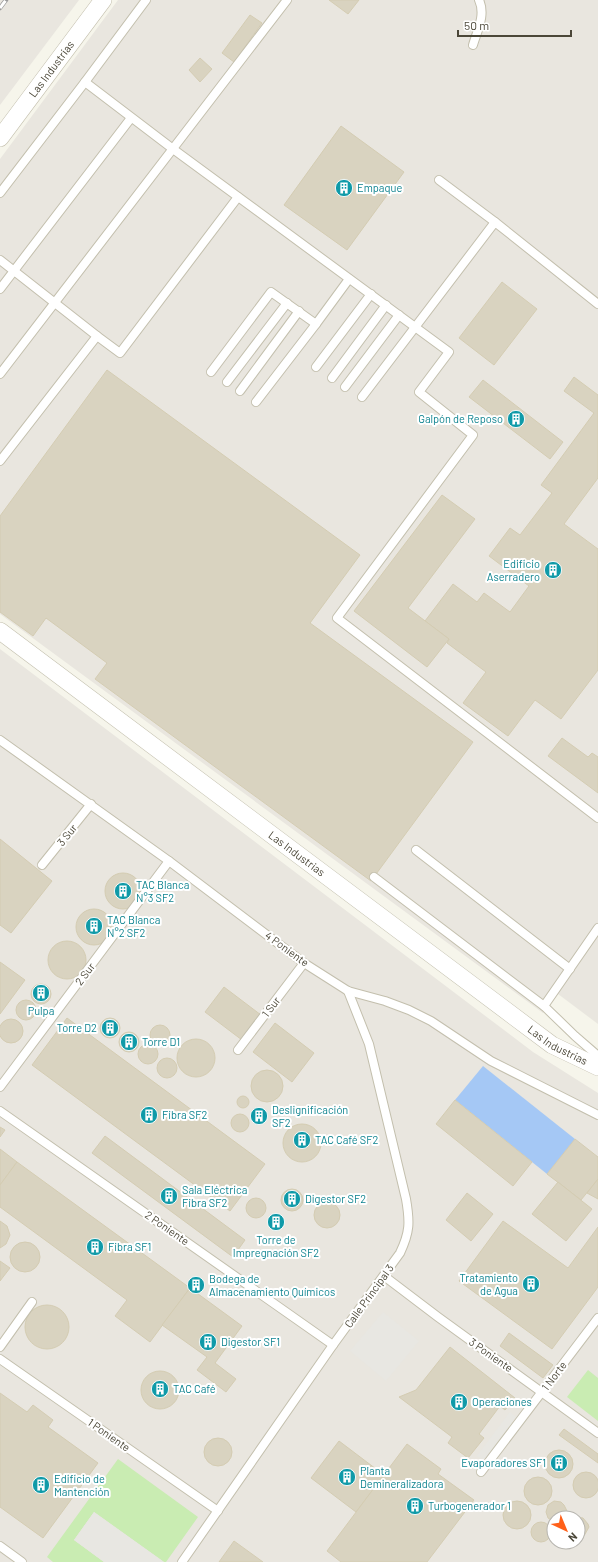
<svg xmlns="http://www.w3.org/2000/svg" width="598" height="1562" font-family="Barlow,sans-serif">
	<style>
		.industrial { fill: #e9e6df; fill-rule: evenodd }
		.green { fill: #c9ecb2 }
		.parking { fill: #e8e7e2 }
		.water { fill: #a5c8f5 }
		.building { fill: #d9d3c0; stroke: #d4ccb2 }
		.lines { fill: none; stroke-linecap: round; stroke-linejoin: round }
		.service-casing { stroke: #c3bfad; stroke-width: 10 }
		.minor-casing { stroke: #c3bfad; stroke-width: 18 }
		.service { stroke: #fff; stroke-width: 8 }
		.minor { stroke: #fff; stroke-width: 17 }
		.rail-casing { stroke: #9a9a9a; stroke-width: 4.5 }
		.rail { stroke: #fff; stroke-width: 3; stroke-dasharray: 9; stroke-linecap: butt }
		.labels { text-anchor: middle; stroke-width: 4; stroke-linejoin: round; paint-order: stroke }
		.street-label { font-size: 11px; fill: #4b4738; stroke: #fff }
		.culture-label { font-size: 11px; fill: #0d838f; stroke: #fff; text-anchor: start }
	</style>
	<rect width="100%" height="100%" fill="#f6f5eb"/>
	<!-- industrial -->
	<g class="industrial">
		<path d="M0 0H79L0 105Z"/>
		<path d="M118 0H598V1024L558 994 543 1013 0 614V159Z"/>
		<path d="M0 649 533 1052 598 1093V1562H0ZM554 1518H578V1542H554Z"/>
	</g>
	<!-- green -->
	<g class="green">
		<path d="M588 1370 598 1378V1421L567 1397Z"/>
		<path d="M118 1459 198 1517 166 1562H164L94 1512 74 1540 104 1562H53L47 1557Z"/>
	</g>
	<!-- parking -->
	<g class="parking">
		<path d="M383 1312 419 1341 386 1381 350 1351Z"/>
		<path d="M510 1412 516 1417 484 1461 477 1456Z"/>
		<path d="M94 1512 164 1562H104L74 1540Z"/>
	</g>
	<!-- water -->
	<path class="water" d="M483 1066 575 1139 547 1174 455 1100Z"/>
	<!-- building -->
	<g class="building">
		<path d="M329 0H359L348 14Z"/>
		<path d="M250 15 262 23 234 62 222 53Z"/>
		<path d="M200 58 212 69 200 82 189 70Z"/>
		<path d="M341 126 404 172 347 250 284 205Z"/>
		<path d="M502 282 537 309 494 365 459 338Z"/>
		<path d="M107 370 360 555 310 623 473 742 371 881 95 679 107 663 46 618 33 636 0 612V516Z"/>
		<path d="M574 377 598 395V478L564 524 598 549V670L561 719 535 700 508 736 463 703 486 672 447 643 449 639 425 621 453 584 477 602 484 593 510 612 529 586 489 556 510 528 520 535 552 493 541 485 594 413 564 391Z"/>
		<path d="M483 380 563 442 550 459 469 397Z"/>
		<path d="M442 495 475 519 408 608 449 639 427 667 354 611Z"/>
		<path d="M562 738 588 757 592 753 598 757V793L548 756Z"/>
		<path d="M0 839 52 881 11 933 0 925Z"/>
		<circle cx="123" cy="891" r="18"/>
		<circle cx="94" cy="927" r="18"/>
		<circle cx="67" cy="960" r="19"/>
		<path d="M0 962 25 980 0 1014Z"/>
		<circle cx="41" cy="994" r="10"/>
		<path d="M224 987 261 1015 242 1040 205 1012Z"/>
		<circle cx="26" cy="1010" r="10"/>
		<path d="M67 1018 265 1164 230 1211 32 1065Z"/>
		<circle cx="110" cy="1028" r="10"/>
		<circle cx="11" cy="1031" r="12"/>
		<path d="M275 1023 314 1053 292 1082 253 1052Z"/>
		<circle cx="160" cy="1035" r="10"/>
		<circle cx="129" cy="1042" r="10"/>
		<circle cx="196" cy="1058" r="19"/>
		<circle cx="148" cy="1054" r="10"/>
		<circle cx="167" cy="1068" r="10"/>
		<circle cx="267" cy="1086" r="16"/>
		<circle cx="243" cy="1102" r="6"/>
		<path d="M455 1100 532 1162 513 1186 436 1124Z"/>
		<circle cx="259" cy="1117" r="6"/>
		<circle cx="240" cy="1123" r="9"/>
		<circle cx="302" cy="1143" r="19"/>
		<path d="M0 1127 5 1130 0 1137Z"/>
		<path d="M105 1136 245 1240 233 1257 92 1153Z"/>
		<path d="M575 1139 598 1157V1179L581 1200 547 1174Z"/>
		<path d="M0 1149 17 1162 0 1185Z"/>
		<path d="M17 1162 190 1288 150 1342 115 1316 127 1300 0 1207V1185Z"/>
		<path d="M598 1179V1199L587 1193Z"/>
		<path d="M558 1182 592 1209 566 1241 532 1214Z"/>
		<circle cx="292" cy="1200" r="11"/>
		<path d="M467 1193 493 1214 471 1241 446 1220Z"/>
		<circle cx="256" cy="1208" r="10"/>
		<circle cx="327" cy="1215" r="13"/>
		<circle cx="276" cy="1223" r="7"/>
		<path d="M0 1221 7 1226 10 1235 6 1244 0 1248Z"/>
		<path d="M503 1221 568 1268 598 1227V1287L552 1349 459 1281Z"/>
		<circle cx="25" cy="1257" r="15"/>
		<path d="M0 1261 10 1268 0 1281Z"/>
		<path d="M197 1278 203 1283 196 1292 190 1288Z"/>
		<path d="M190 1288 242 1326 215 1363 236 1379 226 1392 197 1370 207 1357 162 1325Z"/>
		<circle cx="47" cy="1327" r="22"/>
		<path d="M509 1333 553 1365 543 1378 500 1346Z"/>
		<path d="M450 1347 515 1398 505 1410 500 1406 479 1434 484 1438 468 1458 448 1443 452 1437 399 1397 416 1390Z"/>
		<circle cx="160" cy="1390" r="19"/>
		<path d="M0 1393 27 1412 33 1405 53 1420 48 1427 98 1463 43 1538 0 1507Z"/>
		<path d="M564 1429 598 1454V1463L559 1435Z"/>
		<circle cx="218" cy="1452" r="14"/>
		<path d="M339 1441 384 1475 356 1512 311 1478Z"/>
		<path d="M407 1444 441 1469 438 1474 474 1500 427 1562H341L327 1551Z"/>
		<circle cx="559" cy="1464" r="14"/>
		<circle cx="586" cy="1485" r="13"/>
		<circle cx="538" cy="1491" r="14"/>
		<path d="M554 1501 561 1502 564 1505 567 1511 565 1518H554V1522L548 1518 546 1512 548 1505Z"/>
		<circle cx="517" cy="1515" r="14"/>
		<path d="M576 1517 583 1518 588 1524 589 1527 584 1536 578 1538V1518H574Z"/>
		<circle cx="541" cy="1532" r="10"/>
		<path d="M234 1541 263 1562H219Z"/>
	</g>
	<g class="lines">
		<defs>
			<g id="service">
				<path d="M473 45C477 31 486 15 479 0"/>
				<path d="M85 82 146 0"/>
				<path d="M439 180 495 222"/>
				<path d="M0 193 85 82 173 149 449 352 419 392 473 435 337 618 598 818"/>
				<path d="M0 260 97 336 0 461"/>
				<path d="M0 289 131 118"/>
				<path d="M97 336 120 353 238 197"/>
				<path d="M316 367 371 294"/>
				<path d="M211 372 271 292 316 324 349 279"/>
				<path d="M0 374 287 0"/>
				<path d="M332 378 386 305"/>
				<path d="M227 382 287 303"/>
				<path d="M345 387 399 315"/>
				<path d="M240 391 299 311"/>
				<path d="M362 397 495 222 598 304"/>
				<path d="M256 402 316 324"/>
				<path d="M0 740 169 861 304 963 348 991 385 1001 409 1010 431 1021 491 1061 598 1115"/>
				<path d="M416 850 570 969"/>
				<path d="M42 865 91 804"/>
				<path d="M374 877 544 1006"/>
				<path d="M598 928 544 1006 575 1036 598 1056"/>
				<path d="M238 1050 304 963"/>
				<path d="M0 1087 169 861"/>
				<path d="M0 1111 333 1345"/>
				<path d="M384 1276 438 1317 598 1433"/>
				<path d="M0 1347 32 1302"/>
				<path d="M0 1359 218 1511"/>
				<path d="M481 1472 598 1318"/>
				<path d="M0 1546 22 1562"/>
				<path d="M182 1562 333 1345 400 1253C410 1232 410 1222 406 1199L369 1044 348 991"/>
			</g>
			<g id="minor">
				<path id="s1" d="M0 138 103 0"/>
				<path id="s2" d="M0 631 552 1045 598 1067"/>
			</g>
		</defs>
		<!-- service casing -->
		<use href="#service" class="service-casing"/>
		<!-- minor casing -->
		<use href="#minor" class="minor-casing"/>
		<!-- service -->
		<use href="#service" class="service"/>
		<!-- minor -->
		<use href="#minor" class="minor"/>
		<defs>
			<path id="rail" d="M0 8 6 0"/>
		</defs>
		<!-- rail casing -->
		<use href="#rail" class="rail-casing"/>
		<!-- rail -->
		<use href="#rail" class="rail"/>
	</g>
	<!-- icons -->
	<defs>
		<symbol id="building-disc" viewBox="-11 -11 22 22"><circle r="9.5" fill="#0f9aa8" stroke="#fff"/><path d="M-4-6H4V6H1V3H-1V6H-4ZM-2.5-4.3h1.7v1.8h-1.7ZM.8-4.3h1.7v1.8H.8ZM-2.5-1h1.7V.8h-1.7ZM.8-1h1.7V.8H.8Z" fill="#fff"/></symbol>
	</defs>
	<g fill-rule="evenodd">
		<use href="#building-disc" x="334" y="178" width="20" height="20"/>
		<use href="#building-disc" x="506" y="409" width="20" height="20"/>
		<use href="#building-disc" x="543" y="560" width="20" height="20"/>
		<use href="#building-disc" x="113" y="881" width="20" height="20"/>
		<use href="#building-disc" x="84" y="916" width="20" height="20"/>
		<use href="#building-disc" x="31" y="983" width="20" height="20"/>
		<use href="#building-disc" x="100" y="1018" width="20" height="20"/>
		<use href="#building-disc" x="119" y="1032" width="20" height="20"/>
		<use href="#building-disc" x="139" y="1105" width="20" height="20"/>
		<use href="#building-disc" x="249" y="1106" width="20" height="20"/>
		<use href="#building-disc" x="292" y="1130" width="20" height="20"/>
		<use href="#building-disc" x="159" y="1186" width="20" height="20"/>
		<use href="#building-disc" x="282" y="1189" width="20" height="20"/>
		<use href="#building-disc" x="266" y="1212" width="20" height="20"/>
		<use href="#building-disc" x="85" y="1237" width="20" height="20"/>
		<use href="#building-disc" x="521" y="1274" width="20" height="20"/>
		<use href="#building-disc" x="186" y="1275" width="20" height="20"/>
		<use href="#building-disc" x="198" y="1332" width="20" height="20"/>
		<use href="#building-disc" x="150" y="1379" width="20" height="20"/>
		<use href="#building-disc" x="449" y="1392" width="20" height="20"/>
		<use href="#building-disc" x="549" y="1453" width="20" height="20"/>
		<use href="#building-disc" x="337" y="1467" width="20" height="20"/>
		<use href="#building-disc" x="31" y="1475" width="20" height="20"/>
		<use href="#building-disc" x="405" y="1496" width="20" height="20"/>
	</g>
	<g class="labels">
		<!-- street labels -->
		<g class="street-label">
			<text dy="4" stroke="none"><textPath href="#s1" startOffset="86">Las Industrias</textPath></text>
			<text transform="translate(67 835) rotate(-51)" y="4">3 Sur</text>
			<text dy="4" stroke="none"><textPath href="#s2" startOffset="371">Las Industrias</textPath></text>
			<text transform="translate(287 949) rotate(36)" y="4">4 Poniente</text>
			<text transform="translate(85 974) rotate(-53)" y="4">2 Sur</text>
			<text transform="translate(271 1007) rotate(-53)" y="4">1 Sur</text>
			<text dy="4" stroke="none"><textPath href="#s2" startOffset="695">Las Industrias</textPath></text>
			<text transform="translate(167 1228) rotate(35)" y="4">2 Poniente</text>
			<text transform="translate(369 1296) rotate(-54)" y="4">Calle Principal 3</text>
			<text transform="translate(491 1355) rotate(35)" y="4">3 Poniente</text>
			<text transform="translate(554 1376) rotate(-53)" y="4">1 Norte</text>
			<text transform="translate(109 1435) rotate(35)" y="4">1 Poniente</text>
		</g>
		<!-- culture labels -->
		<g class="culture-label">
			<text x="357" y="192">Empaque</text>
			<text x="503" y="423" text-anchor="end">Galpón de Reposo</text>
			<text x="540" y="568" text-anchor="end">Edificio<tspan x="540" dy="13">Aserradero</tspan></text>
			<text x="136" y="889">TAC Blanca<tspan x="136" dy="13">N°3 SF2</tspan></text>
			<text x="107" y="924">TAC Blanca<tspan x="107" dy="13">N°2 SF2</tspan></text>
			<text x="41" y="1015" text-anchor="middle">Pulpa</text>
			<text x="97" y="1032" text-anchor="end">Torre D2</text>
			<text x="142" y="1046">Torre D1</text>
			<text x="272" y="1114">Deslignificación<tspan x="272" dy="13">SF2</tspan></text>
			<text x="162" y="1119">Fibra SF2</text>
			<text x="315" y="1144">TAC Café SF2</text>
			<text x="182" y="1194">Sala Eléctrica<tspan x="182" dy="13">Fibra SF2</tspan></text>
			<text x="305" y="1203">Digestor SF2</text>
			<text x="276" y="1244" text-anchor="middle">Torre de<tspan x="276" dy="13">Impregnación SF2</tspan></text>
			<text x="108" y="1251">Fibra SF1</text>
			<text x="518" y="1282" text-anchor="end">Tratamiento<tspan x="518" dy="13">de Agua</tspan></text>
			<text x="209" y="1283">Bodega de<tspan x="209" dy="13">Almacenamiento Químicos</tspan></text>
			<text x="221" y="1346">Digestor SF1</text>
			<text x="173" y="1393">TAC Café</text>
			<text x="472" y="1406">Operaciones</text>
			<text x="546" y="1467" text-anchor="end">Evaporadores SF1</text>
			<text x="360" y="1475">Planta<tspan x="360" dy="13">Demineralizadora</tspan></text>
			<text x="54" y="1483">Edificio de<tspan x="54" dy="13">Mantención</tspan></text>
			<text x="428" y="1510">Turbogenerador 1</text>
		</g>
	</g>
	<!-- north arrow -->
	<g transform="translate(566 1530) rotate(136)"><circle r="19" fill="#ffffff" stroke="#b7b5af"/>
	<path d="M0-3L7 15L0 10L-7 15Z" fill="#ff6019"/>
	<text y="-6" font-size="11" font-weight="bold" text-anchor="middle" fill="#4b4738">N</text>
	</g>
	<!-- scale -->
	<path d="M458 30v6h113v-6" fill="none" stroke="#4b4738" stroke-width="2"/>
	<text x="464" y="30" font-size="12" fill="#4b4738" stroke="#ffffff" stroke-width="3" paint-order="stroke">50 m</text>
</svg>
